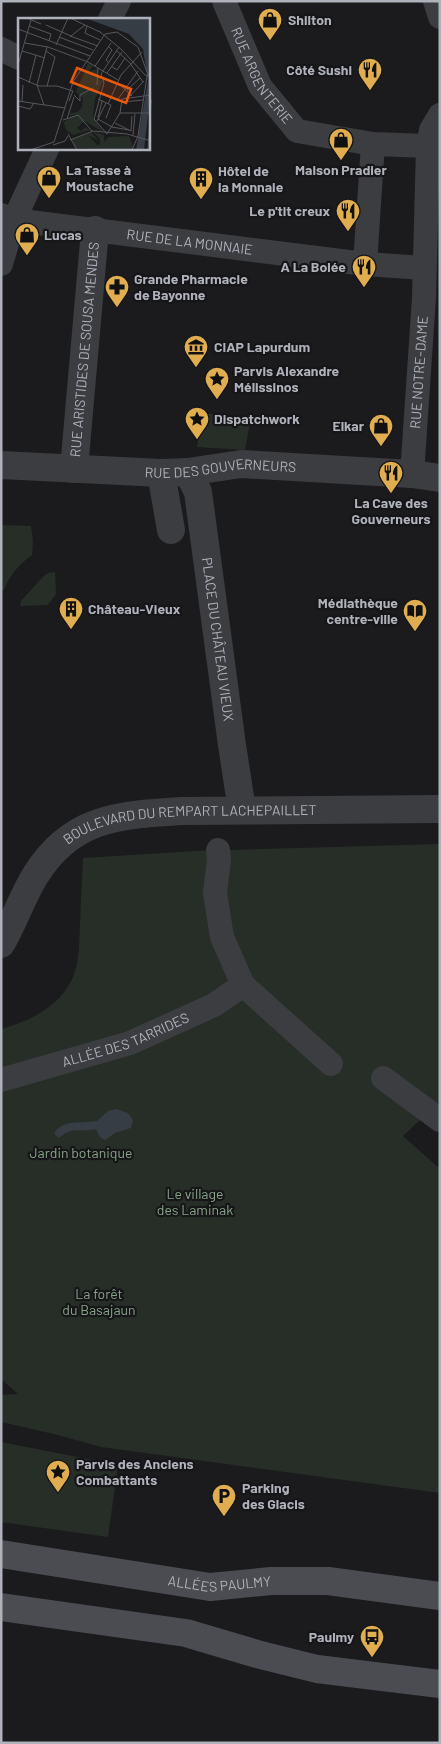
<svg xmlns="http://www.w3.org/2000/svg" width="441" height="1744" font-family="Barlow,sans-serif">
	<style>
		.green { fill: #272e28 }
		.water { fill: #363d45 }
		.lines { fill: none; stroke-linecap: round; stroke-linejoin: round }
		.stream { stroke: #363d45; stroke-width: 8 }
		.pedestrian { stroke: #3c3d41; stroke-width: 24 }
		.minor { stroke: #3c3d41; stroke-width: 28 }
		.secondary { stroke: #4a4c51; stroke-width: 28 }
		.labels { text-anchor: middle; stroke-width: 4.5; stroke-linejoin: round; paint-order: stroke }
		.poi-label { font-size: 14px; font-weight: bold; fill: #afb2bb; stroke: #161618; text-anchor: start }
		.street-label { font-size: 14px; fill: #afb2bb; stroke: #161618 }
		.park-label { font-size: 14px; fill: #88a389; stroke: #161618 }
		.inset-road { fill: none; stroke: #56575c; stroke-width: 1 }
		.view { fill: #e8590c; fill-opacity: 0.15; stroke: #e8590c; stroke-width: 2.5 }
		.inset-edge { fill: none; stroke: #afb2bb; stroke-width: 2.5 }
	</style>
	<rect width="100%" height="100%" fill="#1b1b1d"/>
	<!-- green -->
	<g class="green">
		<path d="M202 413 251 418 245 450 197 447Z"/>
		<path d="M1 525 31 526 33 541 32 555C19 564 10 575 4 590H1Z"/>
		<path d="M55 572 56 594 48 605 20 606 21 601 44 576 48 573Z"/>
		<path d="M440 844V1101L403 1136 440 1169V1493L101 1447 58 1435 1 1422V1395L18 1394 1 1379V1029C30 1021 61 1006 73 977 80 960 79 941 80 924 81 902 82 880 83 858L196 851Z"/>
		<path d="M1 1442 118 1465 108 1537 1 1522Z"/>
	</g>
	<!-- water -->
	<path class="water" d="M116 1109 128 1113 133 1120 131 1128 115 1133 105 1140C97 1137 96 1130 96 1122L108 1111Z"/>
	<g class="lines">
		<!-- stream -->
		<path class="stream" d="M59 1133C69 1123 83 1128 96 1125"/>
		<!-- pedestrian -->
		<g class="pedestrian">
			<path id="s1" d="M224 1 260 86 297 131 373 144 428 146"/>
			<path d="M435 1 440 17"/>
			<path d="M110 19 119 1"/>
			<path d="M1 49 19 58"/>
			<path id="s2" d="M1 215 14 220 365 264 424 268"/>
			<path d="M1 264 14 220 47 149"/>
			<path d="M365 264 373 144"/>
			<path id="s3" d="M412 474 424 298 428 146 431 130 440 115"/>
			<path d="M218 850 219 860 215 893 222 937 243 985 331 1064"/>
			<path d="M383 1078 440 1120"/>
			<path id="s4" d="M1 1080 130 1043 214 1005 243 985"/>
		</g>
		<!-- minor -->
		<g class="minor">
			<path id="s5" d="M1 465 161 473 188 472 241 464 412 474 440 478"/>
			<path id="s6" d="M74 469 95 230"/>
			<path id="s7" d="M188 472 198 492 232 745 242 810"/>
			<path d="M161 473 171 530"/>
			<path id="s8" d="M1 944C14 922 22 897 35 876 71 817 119 815 181 811L440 809"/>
		</g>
		<!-- secondary -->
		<g class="secondary">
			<path id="s9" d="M1 1554 210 1587 271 1581H328L440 1596"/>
			<path d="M1 1607 186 1633 257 1654 317 1669 440 1684"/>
		</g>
	</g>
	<!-- icons -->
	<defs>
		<symbol id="shop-pin" viewBox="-11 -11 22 30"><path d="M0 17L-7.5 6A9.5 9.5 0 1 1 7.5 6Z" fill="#e0ae50" stroke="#161618"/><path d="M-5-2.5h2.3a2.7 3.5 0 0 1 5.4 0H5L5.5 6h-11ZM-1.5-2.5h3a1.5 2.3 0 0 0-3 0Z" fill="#111"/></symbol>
		<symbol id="restaurant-pin" viewBox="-11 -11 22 30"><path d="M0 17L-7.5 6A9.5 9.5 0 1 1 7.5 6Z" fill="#e0ae50" stroke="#161618"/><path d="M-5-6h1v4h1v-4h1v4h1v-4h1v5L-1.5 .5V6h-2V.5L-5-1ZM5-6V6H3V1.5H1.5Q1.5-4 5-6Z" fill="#111"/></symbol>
		<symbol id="building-pin" viewBox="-11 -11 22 30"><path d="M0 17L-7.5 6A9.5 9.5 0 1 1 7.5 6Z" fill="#e0ae50" stroke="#161618"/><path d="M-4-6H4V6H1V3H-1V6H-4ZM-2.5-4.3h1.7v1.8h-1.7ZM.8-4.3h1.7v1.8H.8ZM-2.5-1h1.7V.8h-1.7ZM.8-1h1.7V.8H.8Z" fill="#111"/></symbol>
		<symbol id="pharmacy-pin" viewBox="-11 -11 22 30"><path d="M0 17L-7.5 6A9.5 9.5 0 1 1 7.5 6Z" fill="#e0ae50" stroke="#161618"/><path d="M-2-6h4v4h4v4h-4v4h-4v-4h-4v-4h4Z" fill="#111"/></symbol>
		<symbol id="museum-pin" viewBox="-11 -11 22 30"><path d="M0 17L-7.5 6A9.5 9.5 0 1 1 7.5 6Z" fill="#e0ae50" stroke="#161618"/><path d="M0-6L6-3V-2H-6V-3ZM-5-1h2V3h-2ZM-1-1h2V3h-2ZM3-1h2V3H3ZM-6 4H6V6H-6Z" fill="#111"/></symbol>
		<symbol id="sight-pin" viewBox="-11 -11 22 30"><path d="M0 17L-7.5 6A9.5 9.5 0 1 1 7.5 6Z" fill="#e0ae50" stroke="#161618"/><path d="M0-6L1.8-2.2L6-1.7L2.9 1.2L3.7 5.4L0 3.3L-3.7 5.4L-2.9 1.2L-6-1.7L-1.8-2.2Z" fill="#111"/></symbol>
		<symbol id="library-pin" viewBox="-11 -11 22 30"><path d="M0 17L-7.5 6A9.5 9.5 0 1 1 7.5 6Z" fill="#e0ae50" stroke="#161618"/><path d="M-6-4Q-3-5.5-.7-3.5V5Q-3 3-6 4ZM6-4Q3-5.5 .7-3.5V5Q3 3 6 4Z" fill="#111"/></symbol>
		<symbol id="parking-pin" viewBox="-11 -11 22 30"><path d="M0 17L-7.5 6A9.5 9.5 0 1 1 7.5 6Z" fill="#e0ae50" stroke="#161618"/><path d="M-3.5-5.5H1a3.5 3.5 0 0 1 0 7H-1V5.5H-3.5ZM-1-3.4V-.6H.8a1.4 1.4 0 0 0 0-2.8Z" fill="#111"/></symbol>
		<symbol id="bus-pin" viewBox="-11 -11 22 30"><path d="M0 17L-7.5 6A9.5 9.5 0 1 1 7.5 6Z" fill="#e0ae50" stroke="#161618"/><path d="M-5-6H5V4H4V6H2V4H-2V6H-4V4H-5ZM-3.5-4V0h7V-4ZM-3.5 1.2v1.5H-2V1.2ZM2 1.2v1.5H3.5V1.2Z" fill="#111"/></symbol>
	</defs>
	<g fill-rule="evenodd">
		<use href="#shop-pin" x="256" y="6" width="28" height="38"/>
		<use href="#restaurant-pin" x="356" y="56" width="28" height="38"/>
		<use href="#shop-pin" x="327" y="126" width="28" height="38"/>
		<use href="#shop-pin" x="35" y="164" width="28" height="38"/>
		<use href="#building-pin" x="187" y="165" width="28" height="38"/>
		<use href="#restaurant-pin" x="334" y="197" width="28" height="38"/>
		<use href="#shop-pin" x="13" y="221" width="28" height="38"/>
		<use href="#restaurant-pin" x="350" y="253" width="28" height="38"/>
		<use href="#pharmacy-pin" x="103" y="273" width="28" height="38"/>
		<use href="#museum-pin" x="182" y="333" width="28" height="38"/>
		<use href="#sight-pin" x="203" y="365" width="28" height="38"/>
		<use href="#sight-pin" x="183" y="405" width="28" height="38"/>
		<use href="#shop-pin" x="367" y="412" width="28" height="38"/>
		<use href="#restaurant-pin" x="377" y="459" width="28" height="38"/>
		<use href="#building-pin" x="57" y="595" width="28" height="38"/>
		<use href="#library-pin" x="401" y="597" width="28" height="38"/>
		<use href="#sight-pin" x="44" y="1458" width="28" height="38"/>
		<use href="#parking-pin" x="210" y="1482" width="28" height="38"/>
		<use href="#bus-pin" x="358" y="1623" width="28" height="38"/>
	</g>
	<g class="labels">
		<!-- poi labels -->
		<g class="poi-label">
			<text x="288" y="25">Shilton</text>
			<text x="352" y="75" text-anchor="end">Côté Sushi</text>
			<text x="66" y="175">La Tasse à<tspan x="66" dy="16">Moustache</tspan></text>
			<text x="341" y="175" text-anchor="middle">Maison Pradier</text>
			<text x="218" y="176">Hôtel de<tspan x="218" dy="16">la Monnaie</tspan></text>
			<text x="330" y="216" text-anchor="end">Le p'tit creux</text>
			<text x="44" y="240">Lucas</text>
			<text x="346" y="272" text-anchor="end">A La Bolée</text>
			<text x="134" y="284">Grande Pharmacie<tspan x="134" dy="16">de Bayonne</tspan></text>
			<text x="214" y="352">CIAP Lapurdum</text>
			<text x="234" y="376">Parvis Alexandre<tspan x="234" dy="16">Mélissinos</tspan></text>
			<text x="214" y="424">Dispatchwork</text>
			<text x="364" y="431" text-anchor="end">Elkar</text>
			<text x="391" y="508" text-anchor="middle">La Cave des<tspan x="391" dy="16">Gouverneurs</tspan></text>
			<text x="398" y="608" text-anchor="end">Médiathèque<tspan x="398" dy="16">centre-ville</tspan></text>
			<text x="88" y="614">Château-Vieux</text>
			<text x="76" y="1469">Parvis des Anciens<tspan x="76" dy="16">Combattants</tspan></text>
			<text x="242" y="1493">Parking<tspan x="242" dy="16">des Glacis</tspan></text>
			<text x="354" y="1642" text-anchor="end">Paulmy</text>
		</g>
		<!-- street labels -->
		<g class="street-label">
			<text dy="5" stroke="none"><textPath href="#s1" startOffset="84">RUE ARGENTERIE</textPath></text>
			<text dy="5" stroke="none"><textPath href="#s2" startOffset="191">RUE DE LA MONNAIE</textPath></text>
			<text dy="5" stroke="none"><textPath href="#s6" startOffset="120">RUE ARISTIDES DE SOUSA MENDES</textPath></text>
			<text dy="5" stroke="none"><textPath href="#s3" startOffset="102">RUE NOTRE-DAME</textPath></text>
			<text dy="5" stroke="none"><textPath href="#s5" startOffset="220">RUE DES GOUVERNEURS</textPath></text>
			<text dy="5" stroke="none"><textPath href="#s7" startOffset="171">PLACE DU CHÂTEAU VIEUX</textPath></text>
			<text dy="5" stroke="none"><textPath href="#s8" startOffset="251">BOULEVARD DU REMPART LACHEPAILLET</textPath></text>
			<text dy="5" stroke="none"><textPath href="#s4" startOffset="131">ALLÉE DES TARRIDES</textPath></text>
			<text dy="5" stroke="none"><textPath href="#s9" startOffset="221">ALLÉES PAULMY</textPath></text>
		</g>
		<!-- park labels -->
		<g class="park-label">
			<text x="81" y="1158">Jardin botanique</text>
			<text x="195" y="1199">Le village<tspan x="195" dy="16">des Laminak</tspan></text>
			<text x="99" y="1299">La forêt<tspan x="99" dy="16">du Basajaun</tspan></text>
		</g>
	</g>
	<!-- overview -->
	<g transform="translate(18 18)">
		<rect width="132" height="132" fill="#1b1b1d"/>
		<path d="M70 45 75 48 70 54 79 51 81 61 85 63 77 81 75 99 85 114 66 103 59 110 63 113 68 109 72 112 55 117 48 112 46 104 58 96 52 98V95L60 94 64 89 65 80 58 74ZM73 114 81 123 70 117 79 127 82 126V121L75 114 86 117V124L91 119 111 118 115 129 113 132 57 130 54 121Z" fill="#272e28"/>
		<path d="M67 0 132 1V80L126 132H118L130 63 125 31 111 16Z" fill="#363d45"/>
		<path class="inset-road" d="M9 0 23 6M52 0 82 14M28 7 53 18 67 7M11 8 33 16 31 23M69 8 67 15 82 22M0 11 72 38M81 13 104 32 127 57 133 58M87 16 99 14 120 29 130 57M52 18 80 28M41 19 75 32M7 25 30 29 70 44 100 62M38 27 50 0M90 28 94 32 88 42 90 44M4 33 27 40M28 33 37 39 29 68M99 33 112 45 125 64M0 47 13 2M77 48 93 25M93 48 99 52 107 40M89 55 104 34M0 59 21 68H39L55 73 51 83M99 64 114 78M11 65 18 37M79 67 80 50M109 72 122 60M56 77 62 83V77L75 70M112 78 126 63M80 81 93 87 88 100M100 81 120 53M104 81 133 77M0 83 47 90M4 83 5 67M104 84 125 82M90 86 103 57 124 34M26 87 19 67 29 29M0 88 12 91 16 85M102 95H133M80 100 84 83M49 101 56 79M80 101 94 109 111 112M45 102 60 97 74 113M79 103 88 85M97 105 113 113 114 98M50 116 59 132M89 116 76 101 86 65 83 56 101 29M89 116 102 95 104 81M115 117 117 96M52 122 75 113 109 116 133 123M35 127 47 123 50 118M12 132 36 124 55 64 87 16M114 132 120 118 129 58M130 132 133 82"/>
		<path class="view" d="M59 50 113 71 108 85 53 64Z"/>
		<rect width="132" height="132" class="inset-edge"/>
	</g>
	<!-- border -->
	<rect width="441" height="1744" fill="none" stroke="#afb2bb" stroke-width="5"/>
</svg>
